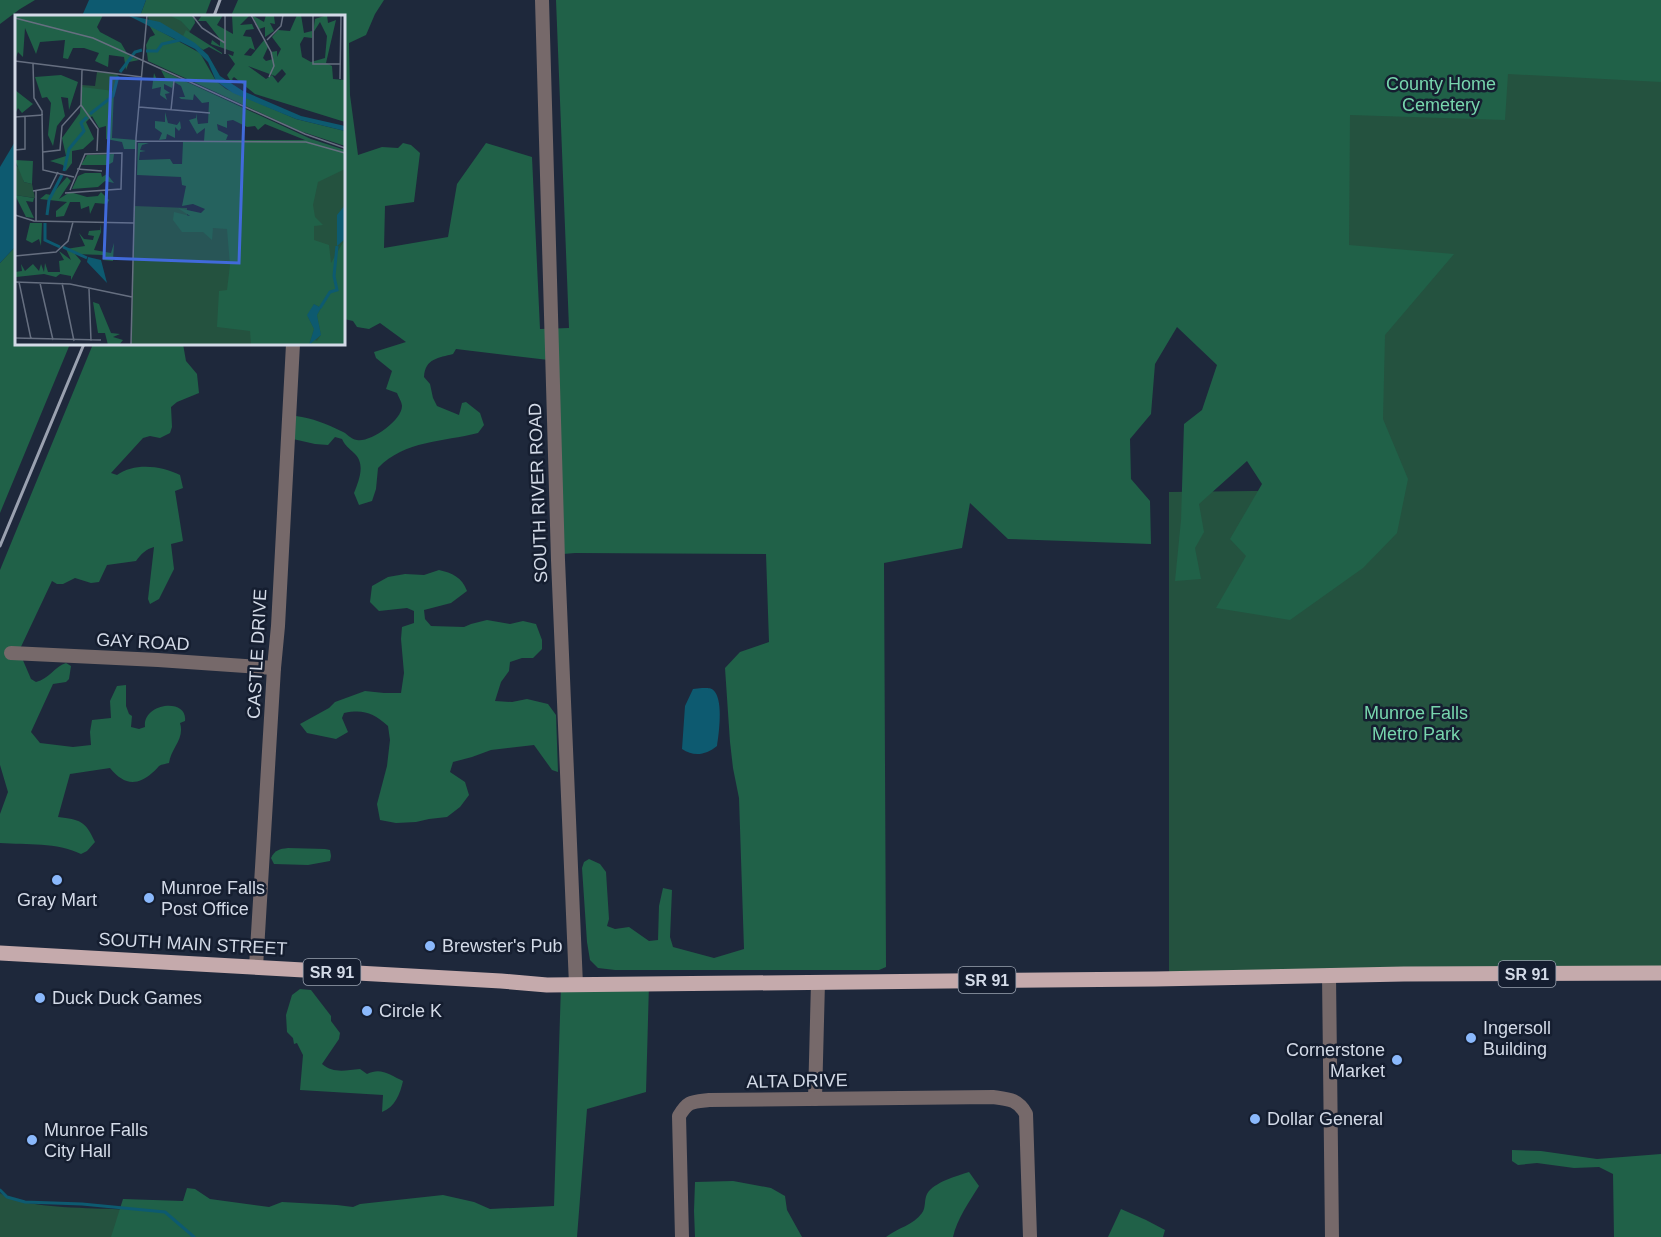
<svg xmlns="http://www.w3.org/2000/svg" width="1661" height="1237" font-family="Helvetica,sans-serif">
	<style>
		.green { fill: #24523f }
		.forest { fill: #206148 }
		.water { fill: #0d5a70 }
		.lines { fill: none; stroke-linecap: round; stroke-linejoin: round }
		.stream { stroke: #0d5a70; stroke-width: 3 }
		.minor { stroke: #76696a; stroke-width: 14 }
		.major { stroke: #c5aaac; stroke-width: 15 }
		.rail { stroke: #9aa1b0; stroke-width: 3 }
		.poi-dot { fill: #8bb9fc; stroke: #151e30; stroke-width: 2 }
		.labels { text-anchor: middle; stroke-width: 5; stroke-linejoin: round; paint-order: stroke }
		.shield { fill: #151e30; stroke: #9aa2b0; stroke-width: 1.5 }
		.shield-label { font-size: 16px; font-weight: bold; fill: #d3dae7 }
		.park-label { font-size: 18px; fill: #77d5ad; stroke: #151e30 }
		.street-label { font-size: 18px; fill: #d3dae7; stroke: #151e30 }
		.poi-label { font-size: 18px; fill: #d3dae7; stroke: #151e30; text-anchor: start }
		.inset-river { fill: none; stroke: #0d5a70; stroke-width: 3 }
		.inset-road { fill: none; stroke: #666f80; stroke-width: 1.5 }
		.view { fill: #416adb; fill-opacity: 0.15; stroke: #416adb; stroke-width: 3 }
		.inset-edge { fill: none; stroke: #d3dae7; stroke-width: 3 }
	</style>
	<rect width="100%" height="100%" fill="#1e283b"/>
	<!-- green -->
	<g class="green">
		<path d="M1322 0H1661V973L1169 979V492L1338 490Z"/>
		<path d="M0 1193C21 1208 86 1208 113 1209 156 1212 199 1214 243 1216L242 1237H0Z"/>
	</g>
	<!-- forest -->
	<g class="forest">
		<path d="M0 0H35L20 9 0 24Z"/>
		<path d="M146 0H211L205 16H140Z"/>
		<path d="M238 0H384L375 14 366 35 349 43 350 95 358 155 382 147 398 148 403 143 411 145 420 153 414 202 385 206 384 248 448 237 457 184 486 143 532 157 540 329 569 328 556 0H1661V82L1508 74 1505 120 1350 115 1349 245 1454 254 1385 335 1383 419 1408 479 1397 533 1363 568 1290 620 1216 608 1246 556 1230 539 1262 484 1247 461 1199 504 1204 532 1195 548 1201 579 1175 581 1181 520 1184 424 1202 410 1217 365 1177 327 1155 364 1151 414 1130 439 1131 479 1150 501 1151 544 1008 539 970 503 962 548 884 563 886 967 879 970H615L598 968 590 960 587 942 582 868 584 862 589 859 600 864 606 872 609 919 607 926 615 929 629 927 649 941 658 940 659 906 663 888 672 890 670 937 673 947 714 958 744 949 739 798 733 768 730 742 725 668 740 652 769 642 766 554 575 553 563 554 557 361 456 349 453 354C439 358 425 358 424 377L430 384 433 398 437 406 459 415 462 403 466 402 480 413 484 425 478 433C443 442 405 440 378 468L376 489 372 501 359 505 354 493C359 480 366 464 354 453 348 447 346 447 342 439L335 437 328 445 315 444 293 439 292 420 296 416C312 418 327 424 341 431 347 433 350 439 357 440 369 443 402 421 402 406 402 402 398 396 397 393L386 389 392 371 376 358 374 352 406 342 380 323 369 329 357 327 353 321 344 319V16H231Z"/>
		<path d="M16 246V344H70L0 513V263Z"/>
		<path d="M93 344H183L186 361 197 374 199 393 177 402 171 407 172 427 170 433 160 438 150 436 143 438 111 473 117 475C135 462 162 466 180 475L183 488 175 491 183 541 171 544 174 569 159 599 150 604 148 599 154 547C146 549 141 554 136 561L107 565 99 582 91 583 75 578 63 584H57L52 581 19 651 31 679 36 682C49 679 54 667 66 663L71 666 69 679 66 682 53 684 31 732 40 743 73 747 91 745 90 732 92 720 111 718 110 701 117 686 126 685V706L129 714 132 716 131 727 139 729 145 727C142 703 188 697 185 721L180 723C185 739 171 748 169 763 166 764 162 764 159 766 157 768 155 771 152 773 136 787 123 784 110 768L70 774 58 817C80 820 85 820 95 842L87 851 81 854C57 842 27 845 0 843V814L8 792 0 765V570Z"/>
		<path d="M439 570C452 573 462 577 467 591L451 603 424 610 425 619 431 626 464 627 471 624 487 620 510 624 523 621 536 624 542 640V649L533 658H522L510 662 509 671 501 682 495 701 512 702 527 699 548 704 556 715 558 772 552 770 534 745 491 750 472 757 453 762 450 772 465 782 469 795 460 807 447 817 429 819 416 822 396 823 380 820 377 804 387 766 390 740 388 726C373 713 364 709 344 713L342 718 348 732 336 739 307 733 300 724 329 708 335 702 365 691 384 693H401L404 673 401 639 402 627 414 623V611L407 608 379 611 370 602 372 586 388 577 405 574 424 575Z"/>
		<path d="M288 848 325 849 330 850 331 856 330 861 308 865 274 864 271 858C275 850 279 849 288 848Z"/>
		<path d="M649 984 646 1092 587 1109 577 1237H111L123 1199 183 1201 187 1188 195 1189 210 1199 269 1207 282 1202 337 1205 353 1207 360 1204 443 1195 474 1202 490 1209 554 1206 561 985Z"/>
		<path d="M300 989 311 990 331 1016V1021L340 1033 339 1039 322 1064C334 1074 346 1070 360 1069L367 1074C381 1067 390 1075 403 1081 400 1094 395 1107 382 1112L383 1095 300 1090 303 1055 297 1043 294 1044 293 1038 287 1032 286 1015 292 995Z"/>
		<path d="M1512 1150 1541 1151 1597 1159 1661 1154V1237H1614L1613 1174 1599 1167 1574 1168 1537 1163 1518 1165 1512 1161Z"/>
		<path d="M969 1172 979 1186C969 1202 957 1219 953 1237H886C897 1228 914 1225 922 1213 926 1208 924 1200 927 1194 934 1182 957 1176 969 1172Z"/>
		<path d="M733 1181 771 1188 785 1196 787 1210 802 1237H695L694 1211 695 1182Z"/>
		<path d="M1121 1209 1146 1220 1165 1230 1163 1237H1108Z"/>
	</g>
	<!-- water -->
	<g class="water">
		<path d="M89 0H146L140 16H82Z"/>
		<path d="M16 140V246L0 263V167Z"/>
		<path d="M702 688C707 688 712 687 715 692 723 703 719 733 717 746 706 755 694 757 682 749L685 706 693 689Z"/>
	</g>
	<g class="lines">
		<!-- stream -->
		<path class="stream" d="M0 1190 7 1197 25 1202 82 1204 165 1212 194 1237"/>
		<!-- minor -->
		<g class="minor">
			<path d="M542 0 558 560 576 985"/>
			<path d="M11 653 158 660 274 668"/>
			<path d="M256 967 274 668 278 626 293 344"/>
			<path d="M1329 975 1332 1237"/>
			<path d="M815 1099 818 982"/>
			<path d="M682 1237 679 1116C688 1101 691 1102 709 1100L993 1097C1008 1099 1018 1099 1026 1114L1030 1237"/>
		</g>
		<!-- major -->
		<path class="major" d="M0 953 501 981 547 985 1155 979 1404 974 1661 973"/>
		<!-- rail -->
		<g class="rail">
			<path d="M214 16 220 0"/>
			<path d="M0 546 84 344"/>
		</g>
	</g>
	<!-- markers -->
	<g class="poi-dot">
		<circle cx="57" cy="880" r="6"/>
		<circle cx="149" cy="898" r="6"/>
		<circle cx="430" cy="946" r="6"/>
		<circle cx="40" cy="998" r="6"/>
		<circle cx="367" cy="1011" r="6"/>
		<circle cx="1471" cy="1038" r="6"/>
		<circle cx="1397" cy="1060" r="6"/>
		<circle cx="1255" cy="1119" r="6"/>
		<circle cx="32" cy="1140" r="6"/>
	</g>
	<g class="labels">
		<!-- shield labels -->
		<g class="shield">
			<rect x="303.5" y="959" width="57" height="26" rx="4.5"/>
			<rect x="1498.5" y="961" width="57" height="26" rx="4.5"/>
			<rect x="958.5" y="967" width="57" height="26" rx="4.5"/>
		</g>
		<g class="shield-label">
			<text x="332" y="978">SR 91</text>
			<text x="1527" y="980">SR 91</text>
			<text x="987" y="986">SR 91</text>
		</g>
		<!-- park labels -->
		<g class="park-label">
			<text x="1441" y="90">County Home<tspan x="1441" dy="21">Cemetery</tspan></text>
			<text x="1416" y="719">Munroe Falls<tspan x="1416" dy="21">Metro Park</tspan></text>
		</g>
		<!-- street labels -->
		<g class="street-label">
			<text transform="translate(538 493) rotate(-92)" y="6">SOUTH RIVER ROAD</text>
			<text transform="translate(143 642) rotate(3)" y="6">GAY ROAD</text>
			<text transform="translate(257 654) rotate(-87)" y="6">CASTLE DRIVE</text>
			<text transform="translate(193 944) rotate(3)" y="6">SOUTH MAIN STREET</text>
			<text transform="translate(797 1081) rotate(-1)" y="6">ALTA DRIVE</text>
		</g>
		<!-- poi labels -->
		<g class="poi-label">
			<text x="161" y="894">Munroe Falls<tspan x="161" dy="21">Post Office</tspan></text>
			<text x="57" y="906" text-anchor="middle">Gray Mart</text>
			<text x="442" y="952">Brewster's Pub</text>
			<text x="52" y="1004">Duck Duck Games</text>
			<text x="379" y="1017">Circle K</text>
			<text x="1483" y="1034">Ingersoll<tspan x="1483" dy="21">Building</tspan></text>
			<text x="1385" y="1056" text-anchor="end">Cornerstone<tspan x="1385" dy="21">Market</tspan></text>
			<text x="1267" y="1125">Dollar General</text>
			<text x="44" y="1136">Munroe Falls<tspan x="44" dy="21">City Hall</tspan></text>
		</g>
	</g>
	<!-- overview -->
	<g transform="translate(15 15)">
		<rect width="330" height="330" fill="#1e283b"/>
		<path d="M132 0H153L166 5 175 16 171 23 134 5ZM82 57 103 59 97 89 66 87 67 70 80 71ZM330 138V330H116L119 191 172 193V211ZM0 150 6 154 9 167 17 169 20 183 0 180Z" fill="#24523f"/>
		<path d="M0 0H88L82 12 85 17 106 28 113 40 124 45 114 47 111 55 109 42 94 40 93 52 80 46 84 38 69 33H58L53 44 48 43 50 25 25 27 21 39 10 13 8 42 3 37 0 45ZM153 0H179L180 8 175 16 166 6ZM187 0H208L202 10 218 19 217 0H235L225 10 237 9 239 14 231 15 228 21 236 22 240 35 235 33 229 40 236 41 250 24 253 32 248 43 251 46 258 44 256 37 262 36V42L266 34 257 22 263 15 275 16 282 0H286L289 18 297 16V23L289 22 285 29 287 42 296 47 310 43 312 21 305 7 298 18 300 4 312 0 313 8 321 5 311 48 317 51 318 64 330 65V107L240 79 219 62 217 64 220 68 216 67 212 60 220 49 213 39 218 41 219 37 196 29 197 25 205 31V24L191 6H183ZM233 51 260 61 267 54 271 59 263 68 257 60 251 64ZM237 0 249 7 251 0 259 1 260 9 255 8 259 16 250 22V12L244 14ZM134 10 185 38 201 66 211 74 281 104 330 116V131L285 116 133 46 131 30 135 22 140 20ZM171 15 207 38V39L194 32 188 35 168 21ZM146 55 296 124 330 135V154L303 167 298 190 300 202 308 210 299 211V225L314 230 316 248 330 224V330H296L298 324 302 326 306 320 302 300 306 293 299 289 293 302 299 314 294 330H236L235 316 202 312 204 276 212 275 215 250 212 214 198 213 197 225 188 217H167L158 205 159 197 175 201 163 193 186 198 190 194 178 189 167 191 171 171 167 170 166 162 122 160 123 128H134L127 130 125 135 131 136 125 137 124 145 155 144 158 149H167L168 127 189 126 190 113 182 119 174 105 181 103V98L183 109 193 108 194 87 187 88 179 79 178 85 166 84 164 82H170L166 71 159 67 157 73 149 69V74L155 78 150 79 152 85 145 80 146 72 137 74 139 58 142 65 150 63ZM218 105 232 112 240 111 243 115 250 109 290 125H211L213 120 203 115 202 109 212 113V106ZM46 60 63 67 54 95 53 83 46 82 50 101 42 111 38 131 33 120 36 88 32 82 27 83 20 62ZM67 72 99 76 97 123 121 125V134H109L107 127 91 124V111L84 113 77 101 71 107 79 124 68 134 57 136V148L51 156 48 150 35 146 51 141 47 123 65 98ZM0 75 18 89 7 98 3 93 0 99ZM150 97 153 108 162 110 165 106 166 113 164 116 160 112V123L152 119 151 124 144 125 147 118 140 113V106L150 107ZM99 139 98 147 93 150H66L72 140ZM0 145 18 146 17 169 9 167ZM70 158H86L87 162 92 159 99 168 90 166 83 172 57 174 63 161ZM52 162 56 166 44 184 55 177 72 182 83 181 86 177 94 185 92 189 80 188 75 199 74 191 66 194 65 187H55L49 201 41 202V196L52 187 25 184 31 179 36 180ZM0 180 19 183 18 187 11 186 19 203 11 202ZM15 208H27L26 231 24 224 17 228 11 225ZM85 209 86 217 79 235 96 238 99 228 98 246 88 245V240L60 239 66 246 56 265V261L45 259 41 262 29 259 1 262 0 257 7 256 6 249 10 256 18 249 24 256 26 249 29 257 30 248 33 257H45L44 246 49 245 44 236 56 245 51 234 70 231 64 218 69 224 78 225 79 221 73 220 74 216 85 215ZM78 287 84 289 96 318 105 319 98 322 108 325 104 330H93L90 318H83Z" fill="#206148" fill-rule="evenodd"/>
		<path d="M112 0 145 7 180 28 193 40 205 61 228 76 286 101 330 111V116L281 104 218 78 201 66 193 47 180 34ZM330 190V224L322 231V200ZM73 242 86 245 92 268 72 247ZM299 289 306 293 302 300 306 320 294 330 299 314 292 300Z" fill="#0d5a70"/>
		<path class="inset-river" d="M131 36H142L147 29 165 25M105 57 120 37 127 35M75 99 98 81 103 61M49 156 54 134 69 116 66 108 72 102M32 200 34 185 47 160M30 208V225L45 232M48 232 72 243M305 293 315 277 322 275 319 261 322 231"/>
		<path class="inset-road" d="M177 0 187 13 210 28M236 0 256 37 259 51 254 62M298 0V49H326M0 3 78 23 290 119 330 133M252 25 266 11 268 0M210 39V0M0 46 127 62M18 49 19 83 27 96 28 155 59 162M325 64 326 0M66 90 83 114 82 136M124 92 195 98M156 95 159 66M0 102 28 100M121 126 291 127 330 138M0 135 10 134V101M28 137 45 135 47 111 66 90 67 55M62 154 87 156M18 176 35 173 43 157M50 178 106 174 107 138 70 139 55 175M0 200 19 206 119 208M21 206V176M0 241 41 237 53 226 58 207M0 267 55 269 117 282M4 267 16 324M25 268 38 325M47 268 59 326M74 274 76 326M0 323 86 325M116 330 121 123 132 0"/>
		<path class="view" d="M96 63 230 67 224 248 89 243Z"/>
		<rect width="330" height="330" class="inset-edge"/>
	</g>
</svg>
